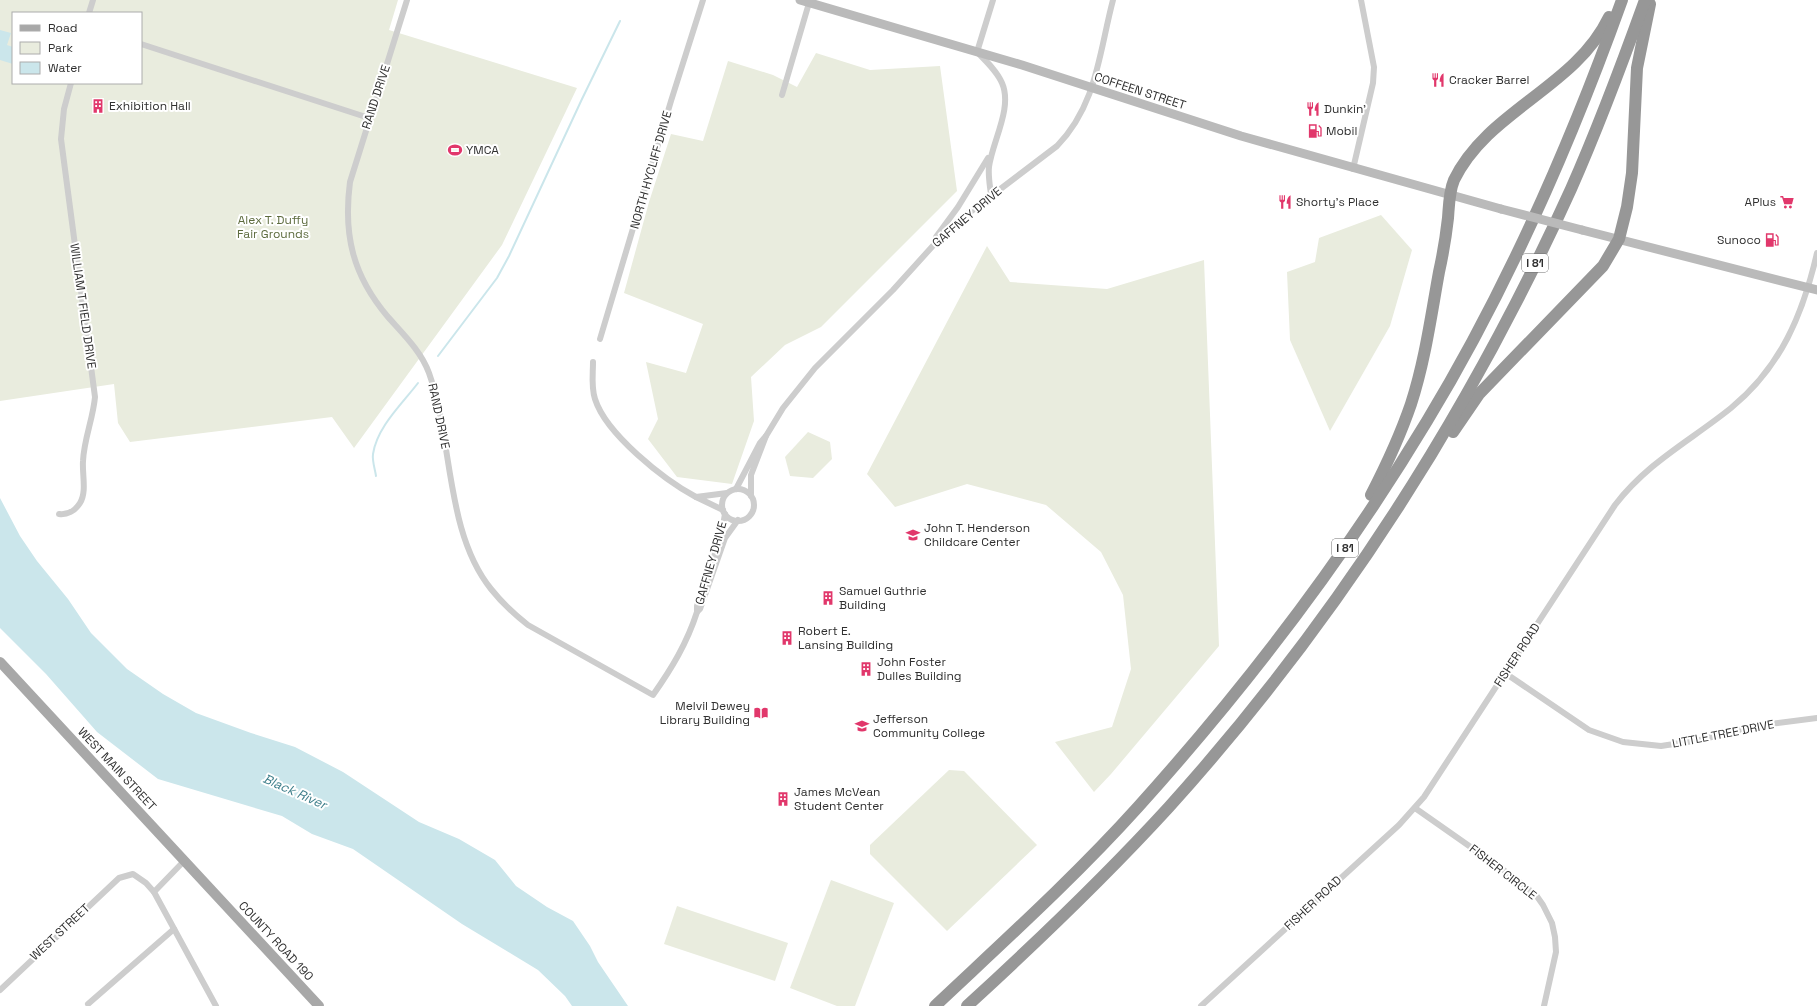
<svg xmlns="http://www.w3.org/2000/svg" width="1817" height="1006" font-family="'Space Grotesk',sans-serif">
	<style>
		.green { fill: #e9ecde; fill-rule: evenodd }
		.water { fill: #cbe6eb }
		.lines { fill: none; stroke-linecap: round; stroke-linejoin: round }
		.stream { stroke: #cbe6eb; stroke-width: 2 }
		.street { stroke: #cdcdcd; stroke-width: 6 }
		.secondary { stroke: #bababa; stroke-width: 9 }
		.primary { stroke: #a8a8a8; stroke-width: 10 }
		.highway { stroke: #979797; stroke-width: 12 }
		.secondary-bridge { stroke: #bababa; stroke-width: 9 }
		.labels { text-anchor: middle; stroke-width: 4; stroke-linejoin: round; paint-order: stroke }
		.shield { fill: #fff; stroke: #6e6e6e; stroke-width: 1 }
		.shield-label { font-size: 11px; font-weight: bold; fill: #303030 }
		.poi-label { font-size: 12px; fill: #303030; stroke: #fff; text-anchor: start }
		.street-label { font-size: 12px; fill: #303030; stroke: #fff }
		.park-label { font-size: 12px; fill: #5d6b3e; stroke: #fff }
		.water-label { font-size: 13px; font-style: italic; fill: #3d7e8a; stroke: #fff }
	</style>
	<rect width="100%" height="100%" fill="#fff"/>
	<!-- green -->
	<g class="green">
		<path d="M0 0H398L389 30 577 88 502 245 354 448 332 417 130 442 118 423 114 384 0 401ZM13 13H141V83H13Z"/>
		<path d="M816 53 870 70 940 66 957 191 821 327 785 345 751 377 754 421 732 484 677 477 648 439 658 419 646 362 686 373 703 324 624 293 649 202 671 134 703 141 728 61 773 75 797 87Z"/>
		<path d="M1381 215 1412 250 1390 326 1330 431 1290 340 1287 272 1315 262 1319 238Z"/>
		<path d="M987 246 1010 282 1107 289 1204 260 1219 646 1111 774 1094 792 1055 742 1112 727 1131 669 1123 595 1101 552 1046 505 967 484 895 507 867 474Z"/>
		<path d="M808 432 830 442 832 459 813 478 790 476 785 457Z"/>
		<path d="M949 770 964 771 1037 845 947 931 870 854V845Z"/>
		<path d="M831 880 894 903 855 1006H837L790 988Z"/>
		<path d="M677 906 788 943 775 981 664 944Z"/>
	</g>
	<!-- water -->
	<g class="water">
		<path d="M0 30 11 33 7 45 13 47V64L0 60Z"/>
		<path d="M0 498 20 536 37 561 68 599 91 633 127 669 163 694 196 713 251 733 295 747 343 772 419 822 459 839 495 860 516 886 547 907 573 921 590 946 598 962 628 1006H572L565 996 538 970 462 924 353 849 312 834 282 816 158 779 97 732 46 674 0 628Z"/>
	</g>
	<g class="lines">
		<!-- stream -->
		<g class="stream">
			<path d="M438 356 497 278 509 256 582 99 620 21"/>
			<path d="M376 476C375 469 372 461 373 454 377 427 402 404 418 383"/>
		</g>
		<!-- street -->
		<g class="street">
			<path d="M407 0 350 182C343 235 353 276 388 317 403 334 421 351 429 373 453 440 445 532 491 589 502 603 514 614 528 625L653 695C672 668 687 643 697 612"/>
			<path d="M89 13 93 0"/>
			<path d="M141 44 369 118"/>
			<path d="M782 95 809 3"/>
			<path d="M1353 169 1373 83 1374 67 1361 0"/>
			<path d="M991 195C990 186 988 176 989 167 992 142 1013 108 1002 83 997 71 986 61 977 52L993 0"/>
			<path d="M936 237 958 207 988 158"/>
			<path d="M600 339 671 101 703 0"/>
			<path d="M593 362C593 374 591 387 595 399 606 434 664 480 696 497"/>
			<path d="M766 436 783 408 815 368 893 290 949 228 1057 146C1097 105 1099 53 1113 0"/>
			<path d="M736 489 760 443 766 436 751 475V496"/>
			<circle cx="738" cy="505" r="16"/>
			<path d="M723 510 696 497 727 493"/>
			<path d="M59 514C67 515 75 511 80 503 87 492 82 474 83 461 84 439 93 419 95 397L61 139 64 109 71 83"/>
			<path d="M725 514 721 536 697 606V612L700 609 725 538 738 520"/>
			<path d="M1505 673 1589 730 1623 742 1661 746 1700 740 1754 726 1817 718"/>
			<path d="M1415 808 1512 876 1536 895 1543 905 1552 923 1555 937 1556 952 1544 1006"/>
			<path d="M154 892 184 861"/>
			<path d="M0 990 119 878 133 874 146 883 154 892 216 1006"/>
			<path d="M88 1004 174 929"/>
			<path d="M1201 1006 1399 825 1424 797 1615 505C1648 462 1690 441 1731 408 1781 367 1803 314 1817 253"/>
		</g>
		<!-- secondary -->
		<g class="secondary">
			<path d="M800 0 1022 65 1241 136 1501 209"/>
			<path d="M1582 230 1817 290"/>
		</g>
		<!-- primary -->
		<path class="primary" d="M0 662 319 1006"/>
		<!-- highway -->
		<g class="highway">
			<path d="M1453 432 1479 394 1603 266 1619 239 1627 207 1632 173 1637 68 1650 4"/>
			<path d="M1371 495C1386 466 1400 436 1411 404 1425 361 1431 316 1439 272 1443 254 1446 236 1448 218 1449 205 1449 192 1454 180 1488 110 1575 88 1609 17"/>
			<path d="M935 1006C1004 941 1075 877 1138 807 1246 687 1344 559 1427 421 1507 289 1570 145 1622 0"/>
			<path d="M967 1006C1037 942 1105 877 1169 807 1334 624 1469 414 1571 189 1598 128 1622 64 1645 0"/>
		</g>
		<!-- secondary-bridge -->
		<path class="secondary-bridge" d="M1501 209 1582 230"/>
	</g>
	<!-- icons -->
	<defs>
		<symbol id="restaurant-bare" viewBox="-9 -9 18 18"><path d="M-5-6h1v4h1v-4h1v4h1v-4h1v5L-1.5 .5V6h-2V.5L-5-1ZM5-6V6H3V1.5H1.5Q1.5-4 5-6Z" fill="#e1376b" stroke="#fff" stroke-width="2.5" paint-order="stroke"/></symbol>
		<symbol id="building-bare" viewBox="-9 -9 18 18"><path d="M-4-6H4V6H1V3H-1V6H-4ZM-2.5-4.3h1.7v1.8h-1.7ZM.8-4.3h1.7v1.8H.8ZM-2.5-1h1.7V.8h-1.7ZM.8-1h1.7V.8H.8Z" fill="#e1376b" stroke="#fff" stroke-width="2.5" paint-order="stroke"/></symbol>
		<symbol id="fuel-bare" viewBox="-9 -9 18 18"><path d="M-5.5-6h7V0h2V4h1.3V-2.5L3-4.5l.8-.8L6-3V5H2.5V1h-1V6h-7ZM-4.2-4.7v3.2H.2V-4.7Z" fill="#e1376b" stroke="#fff" stroke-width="2.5" paint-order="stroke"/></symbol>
		<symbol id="stadium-bare" viewBox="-9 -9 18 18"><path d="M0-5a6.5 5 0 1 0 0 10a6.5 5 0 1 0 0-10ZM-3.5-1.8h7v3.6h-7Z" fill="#e1376b" stroke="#fff" stroke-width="2.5" paint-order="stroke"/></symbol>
		<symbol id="supermarket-bare" viewBox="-9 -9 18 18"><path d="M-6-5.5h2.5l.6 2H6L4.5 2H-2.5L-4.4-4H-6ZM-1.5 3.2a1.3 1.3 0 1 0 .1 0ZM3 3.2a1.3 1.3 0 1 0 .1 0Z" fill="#e1376b" stroke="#fff" stroke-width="2.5" paint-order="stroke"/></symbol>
		<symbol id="school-bare" viewBox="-9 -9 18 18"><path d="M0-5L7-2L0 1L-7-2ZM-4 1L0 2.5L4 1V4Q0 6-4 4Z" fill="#e1376b" stroke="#fff" stroke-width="2.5" paint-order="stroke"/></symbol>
		<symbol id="library-bare" viewBox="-9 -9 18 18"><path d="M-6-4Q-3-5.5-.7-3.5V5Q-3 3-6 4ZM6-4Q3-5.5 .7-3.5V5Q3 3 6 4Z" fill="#e1376b" stroke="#fff" stroke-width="2.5" paint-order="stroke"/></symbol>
		<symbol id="university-bare" viewBox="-9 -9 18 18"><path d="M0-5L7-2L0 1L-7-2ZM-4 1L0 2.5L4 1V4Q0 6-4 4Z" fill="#e1376b" stroke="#fff" stroke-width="2.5" paint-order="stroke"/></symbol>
	</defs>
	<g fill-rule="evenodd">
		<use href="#restaurant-bare" x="1428" y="70" width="20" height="20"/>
		<use href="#building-bare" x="88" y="96" width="20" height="20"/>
		<use href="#restaurant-bare" x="1303" y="99" width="20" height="20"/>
		<use href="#fuel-bare" x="1305" y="121" width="20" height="20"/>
		<use href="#stadium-bare" x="445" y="140" width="20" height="20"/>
		<use href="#restaurant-bare" x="1275" y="192" width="20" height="20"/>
		<use href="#supermarket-bare" x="1777" y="192" width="20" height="20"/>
		<use href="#fuel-bare" x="1762" y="230" width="20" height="20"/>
		<use href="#school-bare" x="903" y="525" width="20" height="20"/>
		<use href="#building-bare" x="818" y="588" width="20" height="20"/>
		<use href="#building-bare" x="777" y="628" width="20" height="20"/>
		<use href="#building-bare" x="856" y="659" width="20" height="20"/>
		<use href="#library-bare" x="751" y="703" width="20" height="20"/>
		<use href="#university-bare" x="852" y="716" width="20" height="20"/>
		<use href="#building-bare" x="773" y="789" width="20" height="20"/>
	</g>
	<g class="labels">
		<!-- shield labels -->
		<g class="shield">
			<rect x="1522" y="254" width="26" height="18" rx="3"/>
			<rect x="1332" y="539" width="26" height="18" rx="3"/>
		</g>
		<g class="shield-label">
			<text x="1535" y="267">I 81</text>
			<text x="1345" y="552">I 81</text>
		</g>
		<!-- poi labels -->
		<g class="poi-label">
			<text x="1449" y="84">Cracker Barrel</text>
			<text x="109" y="110">Exhibition Hall</text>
			<text x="1324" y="113">Dunkin'</text>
			<text x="1326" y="135">Mobil</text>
			<text x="466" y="154">YMCA</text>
			<text x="1296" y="206">Shorty's Place</text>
			<text x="1776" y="206" text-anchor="end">APlus</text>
			<text x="1761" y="244" text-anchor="end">Sunoco</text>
			<text x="924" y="532">John T. Henderson<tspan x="924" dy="14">Childcare Center</tspan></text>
			<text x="839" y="595">Samuel Guthrie<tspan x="839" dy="14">Building</tspan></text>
			<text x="798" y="635">Robert E.<tspan x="798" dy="14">Lansing Building</tspan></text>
			<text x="877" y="666">John Foster<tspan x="877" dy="14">Dulles Building</tspan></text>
			<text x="750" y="710" text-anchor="end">Melvil Dewey<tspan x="750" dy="14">Library Building</tspan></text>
			<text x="873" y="723">Jefferson<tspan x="873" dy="14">Community College</tspan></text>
			<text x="794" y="796">James McVean<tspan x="794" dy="14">Student Center</tspan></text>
		</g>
		<!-- street labels -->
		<g class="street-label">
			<text transform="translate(1140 91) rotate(18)" y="4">COFFEEN STREET</text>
			<text transform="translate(376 97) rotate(-72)" y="4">RAND DRIVE</text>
			<text transform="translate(651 170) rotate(-74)" y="4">NORTH HYCLIFF DRIVE</text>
			<text transform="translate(967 217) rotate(-40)" y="4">GAFFNEY DRIVE</text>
			<text transform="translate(83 306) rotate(82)" y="4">WILLIAM T FIELD DRIVE</text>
			<text transform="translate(439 416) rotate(78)" y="4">RAND DRIVE</text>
			<text transform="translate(711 563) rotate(-74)" y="4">GAFFNEY DRIVE</text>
			<text transform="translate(1517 655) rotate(-57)" y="4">FISHER ROAD</text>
			<text transform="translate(1723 734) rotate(-11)" y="4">LITTLE TREE DRIVE</text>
			<text transform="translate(117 769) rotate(47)" y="4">WEST MAIN STREET</text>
			<text transform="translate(1503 872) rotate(38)" y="4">FISHER CIRCLE</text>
			<text transform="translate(1313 903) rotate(-43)" y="4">FISHER ROAD</text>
			<text transform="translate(60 932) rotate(-43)" y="4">WEST STREET</text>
			<text transform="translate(276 941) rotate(47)" y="4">COUNTY ROAD 190</text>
		</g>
		<!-- park labels -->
		<g class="park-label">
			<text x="273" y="224">Alex T. Duffy<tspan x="273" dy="14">Fair Grounds</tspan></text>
		</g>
		<!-- water labels -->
		<g class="water-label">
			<text transform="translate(295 791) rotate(24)" y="5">Black River</text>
		</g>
	</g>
	<!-- legend -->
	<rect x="12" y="12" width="130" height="72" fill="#ffffff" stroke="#acacac"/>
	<rect x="20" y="25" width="20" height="6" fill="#a8a8a8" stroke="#acacac"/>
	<text x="48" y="32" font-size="12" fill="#303030">Road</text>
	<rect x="20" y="42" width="20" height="12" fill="#e9ecde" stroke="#acacac"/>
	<text x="48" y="52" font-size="12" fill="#303030">Park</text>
	<rect x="20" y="62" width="20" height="12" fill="#cbe6eb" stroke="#acacac"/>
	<text x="48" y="72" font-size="12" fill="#303030">Water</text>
</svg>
